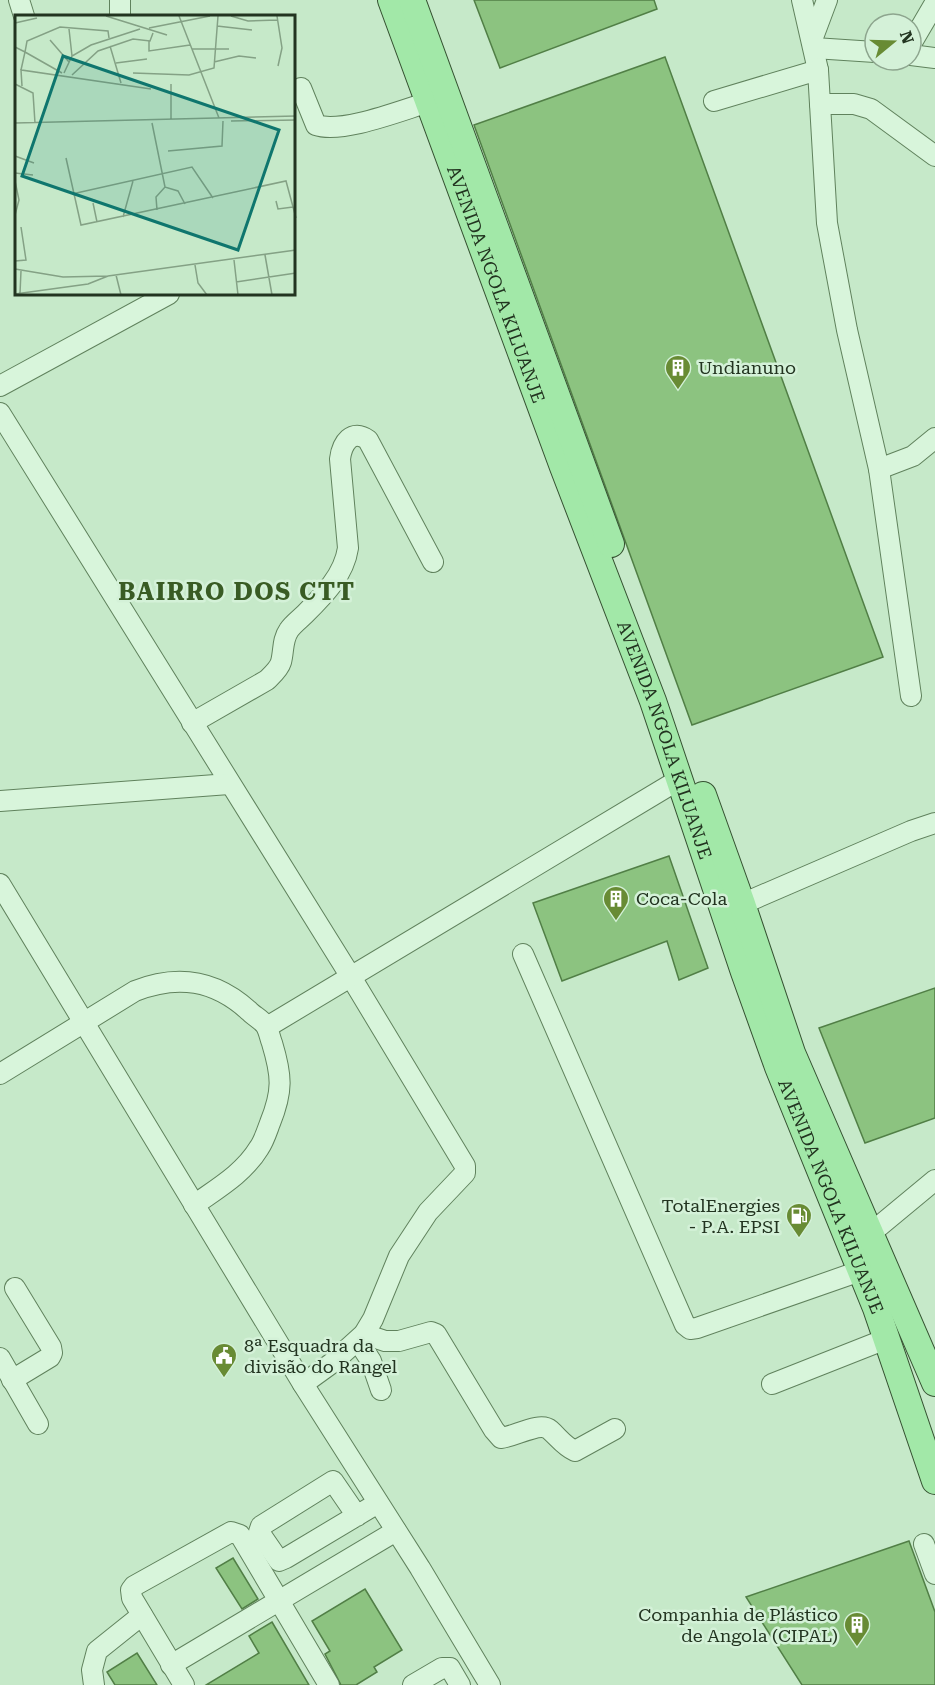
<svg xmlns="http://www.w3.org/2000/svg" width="935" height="1685" font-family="'Roboto Serif',serif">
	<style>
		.building { fill: #8cc380; stroke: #517f46; stroke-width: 1.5 }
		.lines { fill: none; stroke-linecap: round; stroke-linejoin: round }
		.minor-casing { stroke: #60825d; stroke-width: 22 }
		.major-casing { stroke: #355131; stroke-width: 28 }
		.minor { stroke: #d8f5db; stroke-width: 20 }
		.major { stroke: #a2e8a8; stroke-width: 26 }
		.labels { text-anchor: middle; stroke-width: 5; stroke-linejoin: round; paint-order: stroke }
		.street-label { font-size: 18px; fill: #223420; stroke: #d4f1d8 }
		.poi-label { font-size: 18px; fill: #223420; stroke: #d4f1d8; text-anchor: start }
		.district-label { font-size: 24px; font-weight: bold; letter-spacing: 1.5px; fill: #395c24; stroke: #d4f1d8 }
		.inset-road { fill: none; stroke: #84a185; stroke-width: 1.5 }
		.view { fill: #0f766e; fill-opacity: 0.15; stroke: #0f766e; stroke-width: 3 }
		.inset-edge { fill: none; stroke: #223420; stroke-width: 3 }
	</style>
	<rect width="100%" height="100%" fill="#c6e9c9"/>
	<!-- building -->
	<g class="building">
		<path d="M474 0H654L657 9 500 68Z"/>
		<path d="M665 57 883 657 692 725 474 125Z"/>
		<path d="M669 856 708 968 679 980 667 941 562 981 533 903Z"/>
		<path d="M935 988V1118L865 1143 819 1028Z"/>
		<path d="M909 1541 935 1612V1685H802L746 1597Z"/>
		<path d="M233 1558 258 1599 242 1609 216 1568Z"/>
		<path d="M365 1589 402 1650 374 1667 377 1672 356 1685H341L325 1654 330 1651 312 1621Z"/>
		<path d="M272 1622 309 1685H206L259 1653 249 1636Z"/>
		<path d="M137 1653 157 1685H115L107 1672Z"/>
	</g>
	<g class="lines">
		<defs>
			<g id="minor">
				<path d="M19 0 24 16"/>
				<path d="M120 0V16"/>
				<path d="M802 0 818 70 827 223 847 330 879 469 911 696"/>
				<path d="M812 40 827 0"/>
				<path d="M911 44 935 3"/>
				<path d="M814 48 875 52"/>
				<path d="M911 55 935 58"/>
				<path d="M301 88 316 125C342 134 402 110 429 102"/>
				<path d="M714 101 818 70"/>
				<path d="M820 104H854L871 109 935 156"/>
				<path d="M0 386 169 294"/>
				<path d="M0 413 351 977 465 1166V1173L428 1212 399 1256 373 1319 364 1334 332 1363 303 1384"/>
				<path d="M879 469 913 456 935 438"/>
				<path d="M192 723 267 680C272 675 279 669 281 662 284 651 282 640 289 630 293 624 300 619 305 614 324 595 344 575 348 548L340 459C342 443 352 428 368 440L433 562"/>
				<path d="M0 801 229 784"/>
				<path d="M0 884 303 1384 420 1568 490 1685"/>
				<path d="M742 904 911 831 935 823"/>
				<path d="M523 954 685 1325 690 1329 697 1328 860 1271"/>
				<path d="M267 1027 680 779"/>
				<path d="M0 1074 135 991C178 974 215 980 249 1011 254 1016 262 1020 266 1026 269 1031 270 1038 272 1043 282 1076 283 1091 270 1123 267 1131 264 1141 259 1148 244 1173 218 1188 194 1205"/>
				<path d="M871 1233 935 1180"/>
				<path d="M364 1334 385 1341H399L431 1332 436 1334 494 1430 501 1438C514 1437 540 1421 550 1430 559 1438 564 1446 575 1451L615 1429"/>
				<path d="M358 1341 371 1361 381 1390"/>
				<path d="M0 1358 38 1424"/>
				<path d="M12 1380 50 1357 52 1353 51 1347 15 1288"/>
				<path d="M772 1384 886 1339"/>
				<path d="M357 1516 333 1481 261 1526 259 1532 279 1561 286 1558 378 1503"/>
				<path d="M924 1544 935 1574"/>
				<path d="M171 1665 396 1531"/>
				<path d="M94 1685 92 1670 97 1651 142 1615"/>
				<path d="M184 1685 132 1598 131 1590 134 1586 231 1532 240 1535 329 1685"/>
				<path d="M413 1685 442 1668H450L460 1685"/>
			</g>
			<g id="major">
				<path id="s1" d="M391 0 563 467 653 701 744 972 778 1067 876 1308 935 1481"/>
				<path d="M412 0 611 544"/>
				<path d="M703 795 742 904 792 1053 935 1383"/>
			</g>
		</defs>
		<!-- minor casing -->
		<use href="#minor" class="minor-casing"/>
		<!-- major casing -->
		<use href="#major" class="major-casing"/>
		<!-- minor -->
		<use href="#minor" class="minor"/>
		<!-- major -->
		<use href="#major" class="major"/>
	</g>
	<!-- icons -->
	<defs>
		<symbol id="building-pin" viewBox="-11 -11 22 30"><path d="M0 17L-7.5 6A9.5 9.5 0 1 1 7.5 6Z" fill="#688b34" stroke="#d4f1d8"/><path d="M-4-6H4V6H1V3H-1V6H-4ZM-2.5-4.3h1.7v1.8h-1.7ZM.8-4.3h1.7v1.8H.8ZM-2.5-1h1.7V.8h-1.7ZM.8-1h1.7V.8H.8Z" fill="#fff"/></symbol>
		<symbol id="fuel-pin" viewBox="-11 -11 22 30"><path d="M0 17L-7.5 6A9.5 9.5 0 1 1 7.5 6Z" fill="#688b34" stroke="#d4f1d8"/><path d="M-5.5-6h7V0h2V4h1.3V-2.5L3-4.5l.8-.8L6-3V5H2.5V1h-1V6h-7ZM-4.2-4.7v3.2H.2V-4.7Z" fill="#fff"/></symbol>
		<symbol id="civic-pin" viewBox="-11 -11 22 30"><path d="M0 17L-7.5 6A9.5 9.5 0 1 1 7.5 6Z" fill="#688b34" stroke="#d4f1d8"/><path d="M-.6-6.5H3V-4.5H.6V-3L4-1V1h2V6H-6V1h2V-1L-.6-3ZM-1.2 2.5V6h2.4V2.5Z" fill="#fff"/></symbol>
	</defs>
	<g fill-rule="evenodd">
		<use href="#building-pin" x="663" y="353" width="30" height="40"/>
		<use href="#building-pin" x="601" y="884" width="30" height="40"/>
		<use href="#fuel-pin" x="784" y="1201" width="30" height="40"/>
		<use href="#civic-pin" x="209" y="1341" width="30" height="40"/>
		<use href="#building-pin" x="842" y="1610" width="30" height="40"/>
	</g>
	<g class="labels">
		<!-- street labels -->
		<g class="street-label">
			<text dy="6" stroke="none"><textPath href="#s1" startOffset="303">AVENIDA NGOLA KILUANJE</textPath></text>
			<text dy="6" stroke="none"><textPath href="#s1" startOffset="789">AVENIDA NGOLA KILUANJE</textPath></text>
			<text dy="6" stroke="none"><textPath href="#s1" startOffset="1275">AVENIDA NGOLA KILUANJE</textPath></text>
		</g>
		<!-- poi labels -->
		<g class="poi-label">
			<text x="698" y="374">Undianuno</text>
			<text x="636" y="905">Coca-Cola</text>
			<text x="780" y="1212" text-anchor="end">TotalEnergies<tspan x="780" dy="21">- P.A. EPSI</tspan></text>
			<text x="244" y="1352">8ª Esquadra da<tspan x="244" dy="21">divisão do Rangel</tspan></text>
			<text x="838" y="1621" text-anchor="end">Companhia de Plástico<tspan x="838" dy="21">de Angola (CIPAL)</tspan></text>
		</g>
		<!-- district labels -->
		<g class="district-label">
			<text x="237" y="600">BAIRRO DOS CTT</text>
		</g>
	</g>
	<!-- overview -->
	<g transform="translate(15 15)">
		<rect width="280" height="280" fill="#c6e9c9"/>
		<path class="inset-road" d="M91 1 152 20M164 1 204 103M216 1 233 6 262 5M262 1 267 33 263 51M0 8 22 3M202 11 237 15M134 13 195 1M54 14 57 41M35 25 54 47M134 26V36L175 30M95 31 106 68M0 32 10 37 6 55M177 34H214M199 47 224 41 241 43M101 48 132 44M47 58 10 37 12 26 45 12 93 16 94 23M49 58 57 41 76 30 125 14M118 58 174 60 199 53 203 1M57 60 83 36 118 24 135 26 138 18M0 69 18 78 20 108M156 69V105M7 71 6 55 136 74M216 106 281 105M0 108 281 101M137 108 150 172M153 136 207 131 208 106M0 141 19 148M51 143 66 210 271 166 281 203M0 158 18 160M0 166 4 185 0 200M57 179 177 152 198 183M261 186 263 194 278 192M78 188 82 207M142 195 141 182 150 172 163 176 170 189M108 202 118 166M250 240 257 280M219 245 223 280M0 246 11 245 6 212M180 250 183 268 192 280M0 254 48 262 93 261 281 235M101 260 106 280M221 267 281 258M5 278 6 256M0 279 73 269 93 261"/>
		<path class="view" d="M48 41 264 115 223 235 7 161Z"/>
		<rect width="280" height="280" class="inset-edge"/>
	</g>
	<!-- north arrow -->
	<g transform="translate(893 42) rotate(71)"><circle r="28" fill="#d4f1d8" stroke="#8da58e" stroke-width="1.5"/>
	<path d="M0-4.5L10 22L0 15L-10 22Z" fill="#688b34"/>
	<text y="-9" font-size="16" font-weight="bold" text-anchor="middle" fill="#223420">N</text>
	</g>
</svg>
